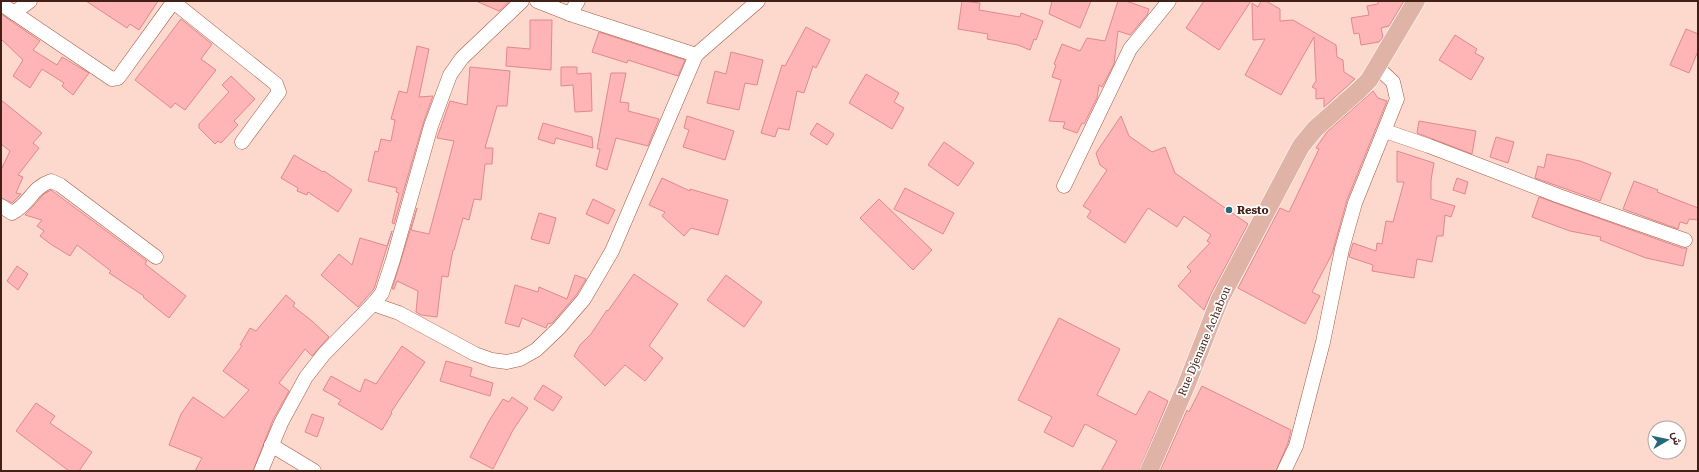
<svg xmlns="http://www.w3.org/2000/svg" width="1699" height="472" font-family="'Roboto Serif',Vazirmatn,serif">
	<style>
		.building { fill: #ffb4b5; stroke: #e1888c }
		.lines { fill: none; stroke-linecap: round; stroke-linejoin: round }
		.minor-casing { stroke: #a75841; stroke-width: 15 }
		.major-casing { stroke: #fff; stroke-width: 19 }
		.minor { stroke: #fff; stroke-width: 14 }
		.major { stroke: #dfb4a7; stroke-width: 18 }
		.poi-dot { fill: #25697b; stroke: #fff; stroke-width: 1.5 }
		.labels { text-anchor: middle; stroke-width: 3.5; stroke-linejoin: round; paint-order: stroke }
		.poi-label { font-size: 11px; font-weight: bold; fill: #422016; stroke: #fff; text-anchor: start }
		.street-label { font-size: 11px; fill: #422016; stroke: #fff }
	</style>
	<rect width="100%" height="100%" fill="#fcd8cd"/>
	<!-- building -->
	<g class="building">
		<path d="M86 1H158L139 30 130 24 127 28Z"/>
		<path d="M476 1H510L499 11Z"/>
		<path d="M962 1 980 3 979 10 1020 17 1021 13 1043 21 1036 40 1034 39 1030 50 1018 45 987 39 988 34 958 29Z"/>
		<path d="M1052 1H1091L1080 28 1049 14Z"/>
		<path d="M1118 1H1126L1149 9 1147 15 1130 35 1118 31 1114 64 1102 87 1099 85 1097 98 1084 124 1082 123 1077 133 1063 128 1065 122 1049 121 1061 80 1052 77 1056 65 1054 64 1062 44 1080 51 1087 38 1105 41Z"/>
		<path d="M1204 1H1251L1219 50 1186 28Z"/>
		<path d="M1261 1H1266L1280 9V21L1293 20 1336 45 1337 57 1343 60 1344 72 1355 79 1324 107V98L1316 99V89L1312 87 1316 81 1314 37 1281 95 1245 75 1265 39 1253 40 1252 3 1258 7Z"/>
		<path d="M1378 1H1404L1389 26 1381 28 1383 37 1379 42 1361 45 1359 33 1354 34 1351 18 1369 15 1367 6 1378 4Z"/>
		<path d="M1 14 40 41 33 50 57 65 62 57 89 73 73 95 62 86 64 83 42 69 30 88 13 76 23 60 1 39Z"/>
		<path d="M181 19 212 44 201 59 216 70 185 110 175 103 171 108 135 80Z"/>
		<path d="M530 20H552L551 70 506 66 507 47 530 49Z"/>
		<path d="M806 27 830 40 816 68 813 66 804 93 797 91 789 130 778 128 775 137 761 133 782 65 785 66Z"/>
		<path d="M1686 29 1698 34V51L1689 73 1670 65Z"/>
		<path d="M599 32 685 60 678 76 628 60 627 63 592 52Z"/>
		<path d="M1455 35 1477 49 1475 53 1484 58 1471 80 1439 60Z"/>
		<path d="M417 46 429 49 419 97 433 96 423 124 394 224 392 223 399 193 396 192 397 188 368 181 375 151 378 152 381 139 391 141 395 120 391 119 399 91 407 93Z"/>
		<path d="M731 52 763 60 757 85 745 83 739 110 707 103 715 71 726 74Z"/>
		<path d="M470 67 510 71 507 106H497L485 148H493L492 164H485L481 200 474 199 469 220 463 218 454 250H453L448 277 442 276 437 317 421 315 416 312 418 291 397 281 394 289H392L417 208 411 230 429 234 454 141 437 138 450 101 467 105Z"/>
		<path d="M561 67H577V74L591 73 592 111 575 112 573 85 561 86Z"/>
		<path d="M611 73H626L620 102 629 103 628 111 659 119 648 146 616 138 607 170 596 166 600 149H597Z"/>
		<path d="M866 74 899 93 894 102 904 108 892 129 849 103Z"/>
		<path d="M231 76 255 99 234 121 238 125 221 143 218 141 215 144 199 128V124L229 92 222 85Z"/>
		<path d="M1373 91 1378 98 1387 101 1347 200 1332 254 1312 292 1320 296 1305 324 1238 288 1280 208 1289 212 1319 149 1316 148 1327 132Z"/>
		<path d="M1 100 42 133 33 143 39 148 18 175 23 177 16 193 21 194 12 203 1 198V170L10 151 1 144Z"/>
		<path d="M687 116 734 131 725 160 683 147 689 130 684 128Z"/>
		<path d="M1121 116 1129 136 1152 152 1165 147 1175 173 1248 224 1211 294 1204 310 1178 286 1191 271 1187 267 1210 243 1207 241 1211 235 1184 216 1177 227 1148 208 1125 243 1087 217 1091 211 1083 206 1107 170 1100 165 1096 153Z"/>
		<path d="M1419 121 1476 131 1472 154 1417 133Z"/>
		<path d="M543 123 592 137 593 148 556 138 554 144 538 139Z"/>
		<path d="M817 123 834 134 827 145 810 134Z"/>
		<path d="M1496 137 1514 142 1508 163 1490 157Z"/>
		<path d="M944 142 974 163 958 186 928 165Z"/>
		<path d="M1397 151 1434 163 1431 180V199L1455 206 1451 217 1445 215 1443 236H1437L1432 262 1417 259 1414 278 1372 271 1373 265 1349 257 1353 243 1376 251 1377 243 1382 244 1386 221 1393 222 1404 182H1397Z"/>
		<path d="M1547 154 1580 161 1611 173 1600 201 1535 178 1538 166 1544 168Z"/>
		<path d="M294 155 323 172 324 171 352 190 338 212 308 192 307 195 297 191 298 188 281 178Z"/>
		<path d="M662 178 690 191V189L728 200 718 235 691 228 684 236 662 216 665 212 649 205Z"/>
		<path d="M1457 178 1468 182 1465 194 1453 190Z"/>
		<path d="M1634 181 1658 190 1657 192 1698 208V220L1689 219 1687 224 1680 222 1678 229 1623 209Z"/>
		<path d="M905 188 954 213 943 234 894 209Z"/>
		<path d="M51 190 147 261 145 264 186 296 169 318 143 297 144 296 109 273 111 271 77 245 70 256 52 245 40 236 44 231 37 226 42 220 25 215 44 194Z"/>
		<path d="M1539 197 1682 248H1687L1683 266 1646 258 1600 240 1601 237 1570 231 1532 217Z"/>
		<path d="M593 199 615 210 608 224 586 214Z"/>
		<path d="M879 199 932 250 913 270 860 218Z"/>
		<path d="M539 213 556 218 549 244 531 239Z"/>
		<path d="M392 231 374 289 358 307 321 275 339 254 352 265 360 238 387 246Z"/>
		<path d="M17 266 28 274 18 290 7 281Z"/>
		<path d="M634 274 678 304 649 346 663 358 645 381 625 365 605 386 574 356 580 345 591 334 607 310 608 311Z"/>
		<path d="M575 275 586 279 577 294 553 322 550 324 548 323 546 328 522 318 519 327 505 323 515 285 538 292 539 287 567 299Z"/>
		<path d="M726 275 762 302 744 327 707 300Z"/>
		<path d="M286 295 295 303 293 306 312 321 329 337 312 356 305 349 279 383 289 391 273 420 253 471H195L202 458 169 445 181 414 193 397 224 418 249 390 223 371 242 346 240 345 250 328 256 331Z"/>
		<path d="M1059 318 1120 349 1097 395 1136 415 1149 391 1168 401 1139 471H1101L1117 441 1085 424 1073 447 1044 432 1052 417 1018 400Z"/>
		<path d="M402 346 425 362 391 412 392 413 382 430 338 404 341 400 323 390 331 376 360 392 365 379 376 384Z"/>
		<path d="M446 361 472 368 470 376 493 383 490 396 440 381Z"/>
		<path d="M543 385 562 397 553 411 534 399Z"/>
		<path d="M1202 386 1291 430 1288 443 1276 471H1160L1187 410 1189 412Z"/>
		<path d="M512 397 528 408 513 430 493 469 470 457 489 421 503 399 509 402Z"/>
		<path d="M36 403 55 416 50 423 92 452 79 471H69L16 431Z"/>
		<path d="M312 414 324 418 317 437 305 432Z"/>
	</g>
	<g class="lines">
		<defs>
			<g id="minor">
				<path d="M537 1 570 14 696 55"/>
				<path d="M1 4 112 79 118 78 121 74 171 5 176 4 276 84 279 92 242 142"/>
				<path d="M14 13 30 1"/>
				<path d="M570 14 578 1"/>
				<path d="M1385 131 1429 146 1559 196 1685 240"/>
				<path d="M1064 186 1130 49 1169 1"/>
				<path d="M1 206 12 213C30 204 31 188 51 181L60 185 156 257"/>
				<path d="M373 304 399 313 475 354 492 360 507 362 520 359 536 350 559 328 584 299 612 251 696 55 758 1"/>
				<path d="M271 445 314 471"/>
				<path d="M261 471 281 423 306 377 324 354 373 304 382 293 393 260 431 126 450 75 462 58 522 1"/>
				<path d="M1284 471 1296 446 1323 342 1342 249 1355 203 1397 99 1393 82 1377 67"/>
			</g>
			<path id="major" d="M1149 471 1186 386 1220 299 1301 146 1315 129 1358 91 1369 80 1416 1"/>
		</defs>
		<!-- minor casing -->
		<use href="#minor" class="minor-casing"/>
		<!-- major casing -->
		<use href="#major" class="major-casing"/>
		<!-- minor -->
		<use href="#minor" class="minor"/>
		<!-- major -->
		<use href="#major" class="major"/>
	</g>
	<!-- markers -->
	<circle class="poi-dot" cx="1229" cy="210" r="4"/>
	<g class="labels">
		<!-- poi labels -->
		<g class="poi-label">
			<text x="1237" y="214">Resto</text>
		</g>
		<!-- street labels -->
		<g class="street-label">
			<text transform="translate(1204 341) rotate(-67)" y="4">Rue Djenane Achabou</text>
		</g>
	</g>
	<!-- border -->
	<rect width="1699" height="472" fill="none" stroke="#422016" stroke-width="4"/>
	<!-- north arrow -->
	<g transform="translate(1667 440) rotate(81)"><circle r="19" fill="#ffffff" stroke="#b3a6a2"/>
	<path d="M0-3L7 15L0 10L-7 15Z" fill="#25697b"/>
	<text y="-6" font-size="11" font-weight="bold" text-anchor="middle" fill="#422016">ش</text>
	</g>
</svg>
